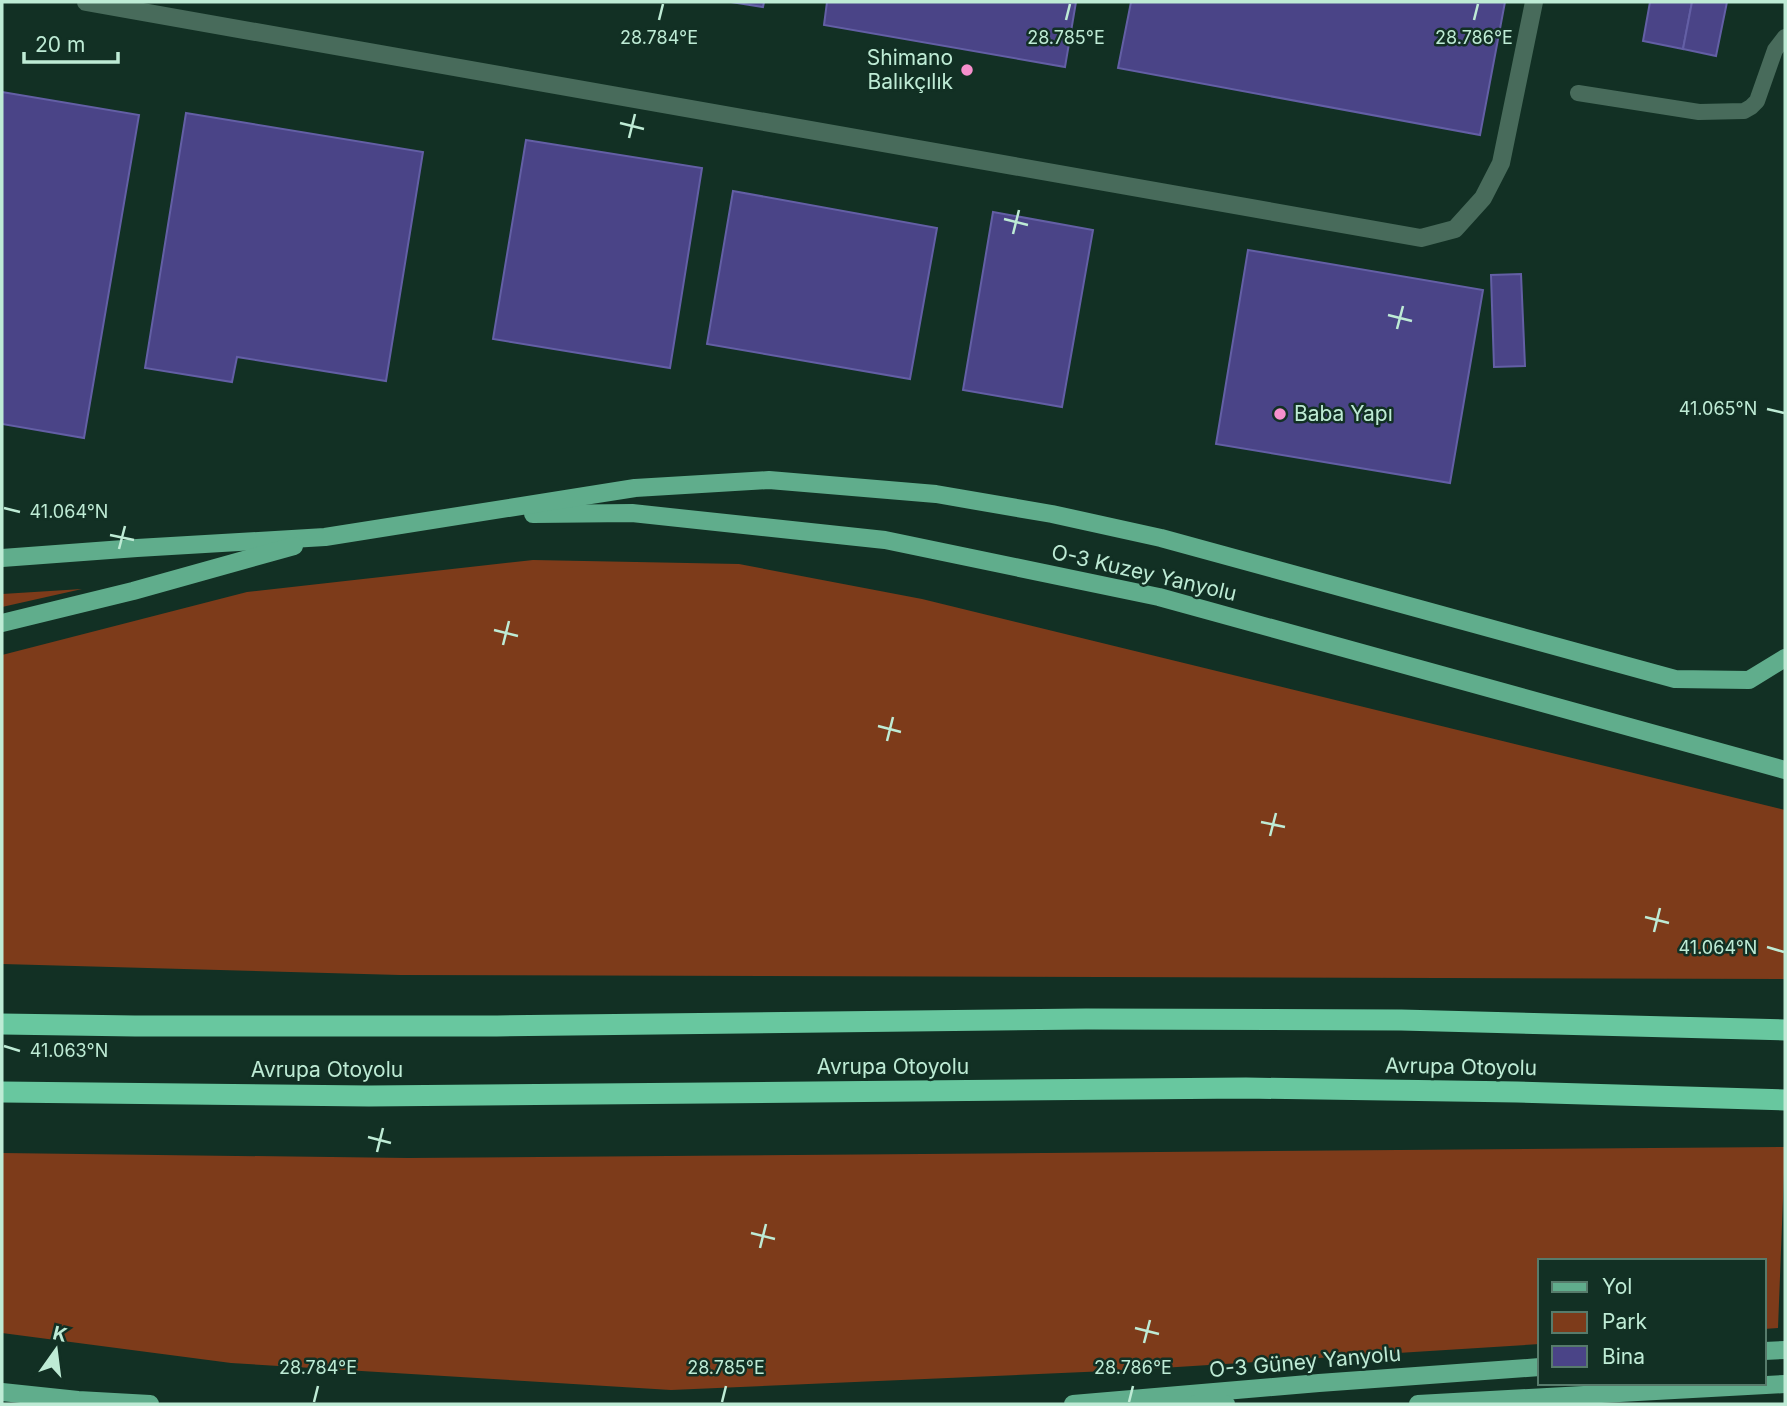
<svg xmlns="http://www.w3.org/2000/svg" width="1787" height="1406" font-family="Inter,sans-serif">
	<style>
		.green { fill: #7d3b1a }
		.building { fill: #4a4487; stroke: #635fa5; stroke-width: 2 }
		.lines { fill: none; stroke-linecap: round; stroke-linejoin: round }
		.service { stroke: #486b5b; stroke-width: 16 }
		.minor { stroke: #486b5b; stroke-width: 18 }
		.primary { stroke: #60ad8c; stroke-width: 18 }
		.motorway { stroke: #68c79f; stroke-width: 21 }
		.ticks { fill: none; stroke: #beebd5; stroke-width: 2.5 }
		.poi-dot { fill: #f790cd; stroke: #123024; stroke-width: 2.5 }
		.labels { text-anchor: middle; stroke-width: 5; stroke-linejoin: round; paint-order: stroke }
		.poi-label { font-size: 21px; fill: #beebd5; stroke: #123024; text-anchor: end }
		.street-label { font-size: 21px; fill: #beebd5; stroke: #123024 }
		.ticks-label { font-size: 18px; text-anchor: middle; fill: #beebd5; stroke: #123024; stroke-width: 5; stroke-linejoin: round; paint-order: stroke }
	</style>
	<rect width="100%" height="100%" fill="#123024"/>
	<!-- green -->
	<g class="green">
		<path d="M533 560 739 564 922 599 1785 810V979L400 975 2 964V655L247 592Z"/>
		<path d="M82 589 2 607V594Z"/>
		<path d="M1785 1147 1778 1328 1764 1329V1261H1540V1344L1130 1370 671 1390 231 1363 2 1333V1153L408 1158Z"/>
	</g>
	<!-- building -->
	<g class="building">
		<path d="M731 2H764L763 7Z"/>
		<path d="M827 2H1076L1065 67 824 25Z"/>
		<path d="M1131 2H1505L1480 135 1118 68Z"/>
		<path d="M1650 2H1692L1683 49 1643 41Z"/>
		<path d="M1692 2H1727L1716 56 1683 49Z"/>
		<path d="M2 92 139 115 84 438 2 424Z"/>
		<path d="M186 113 423 152 386 381 237 357 232 382 145 368Z"/>
		<path d="M526 140 702 168 670 368 493 339Z"/>
		<path d="M733 191 937 228 910 379 707 344Z"/>
		<path d="M993 212 1093 230 1062 407 963 390Z"/>
		<path d="M1248 250 1483 290 1450 483 1216 444Z"/>
		<path d="M1521 274 1525 366 1494 367 1491 275Z"/>
	</g>
	<g class="lines">
		<!-- service -->
		<path class="service" d="M1578 93 1699 112 1744 111 1751 107 1757 101 1775 50 1785 37"/>
		<!-- minor -->
		<path class="minor" d="M86 2 1421 238 1455 229 1483 198 1501 163 1534 2"/>
		<!-- primary -->
		<g class="primary">
			<path d="M533 514 632 513 885 540 1159 597 1785 770"/>
			<path d="M2 558 137 548 325 537 635 488 769 480 936 494 1052 514 1161 538 1675 679 1749 680 1785 658"/>
			<path d="M2 623 133 591 294 546"/>
			<path d="M1764 1351 1785 1350"/>
			<path d="M2 1392 78 1400 150 1404"/>
			<path d="M1073 1404 1319 1383 1540 1367"/>
			<path d="M1195 1404H1226"/>
			<path d="M1418 1404 1785 1384"/>
		</g>
		<!-- motorway -->
		<g class="motorway">
			<path d="M2 1024 135 1026H497L1086 1019 1401 1020 1785 1030"/>
			<path d="M2 1092 369 1096 1246 1088 1517 1092 1785 1100"/>
		</g>
	</g>
	<!-- ticks -->
	<path class="ticks" d="M659 20 663 4M1066 20 1070 4M1474 20 1478 4M620 123 644 129M629 138 635 114M1004 219 1028 225M1013 234 1019 210M1388 315 1412 321M1397 329 1403 306M1767 409 1784 413M4 508 20 512M110 535 134 540M119 549 125 526M494 630 518 636M503 645 509 621M878 726 901 732M887 741 893 717M1261 822 1285 827M1270 836 1276 813M1645 917 1669 923M1654 932 1660 908M1767 947 1784 952M4 1046 20 1051M368 1137 391 1143M377 1152 383 1128M751 1233 775 1239M760 1248 766 1224M1135 1328 1159 1334M1144 1343 1150 1320M314 1402 318 1386M722 1402 726 1386M1129 1402 1133 1386"/>
	<!-- markers -->
	<g class="poi-dot">
		<circle cx="967" cy="70" r="7"/>
		<circle cx="1280" cy="414" r="7"/>
	</g>
	<g class="labels">
		<!-- poi labels -->
		<g class="poi-label">
			<text x="953" y="65">Shimano<tspan x="953" dy="24">Balıkçılık</tspan></text>
			<text x="1294" y="421" text-anchor="start">Baba Yapı</text>
		</g>
		<!-- street labels -->
		<g class="street-label">
			<text transform="translate(1144 573) rotate(13)" y="7">O-3 Kuzey Yanyolu</text>
			<text x="893" y="1074">Avrupa Otoyolu</text>
			<text transform="translate(1461 1067) rotate(1)" y="7">Avrupa Otoyolu</text>
			<text x="327" y="1077">Avrupa Otoyolu</text>
			<text transform="translate(1305 1362) rotate(-5)" y="7">O-3 Güney Yanyolu</text>
		</g>
	</g>
	<g class="ticks-label">
		<text x="659" y="44">28.784°E</text>
		<text x="1066" y="44">28.785°E</text>
		<text x="1474" y="44">28.786°E</text>
		<text x="1718" y="415">41.065°N</text>
		<text x="69" y="518">41.064°N</text>
		<text x="1718" y="954">41.064°N</text>
		<text x="69" y="1057">41.063°N</text>
		<text x="318" y="1374">28.784°E</text>
		<text x="726" y="1374">28.785°E</text>
		<text x="1133" y="1374">28.786°E</text>
	</g>
	<!-- border -->
	<rect width="1787" height="1406" fill="none" stroke="#beebd5" stroke-width="7"/>
	<!-- legend -->
	<rect x="1538" y="1259" width="228" height="126" fill="#123024" stroke="#577b6b" stroke-width="2"/>
	<rect x="1552" y="1282" width="35" height="10" fill="#60ad8c" stroke="#577b6b" stroke-width="2"/>
	<text x="1602" y="1294" font-size="21" fill="#beebd5">Yol</text>
	<rect x="1552" y="1312" width="35" height="21" fill="#7d3b1a" stroke="#577b6b" stroke-width="2"/>
	<text x="1602" y="1329" font-size="21" fill="#beebd5">Park</text>
	<rect x="1552" y="1346" width="35" height="21" fill="#4a4487" stroke="#577b6b" stroke-width="2"/>
	<text x="1602" y="1364" font-size="21" fill="#beebd5">Bina</text>
	<!-- north arrow -->
	<g transform="translate(56 1350) rotate(14)" stroke="#123024" stroke-width="5" paint-order="stroke">
	<path d="M0-5L12 26L0 18L-12 26Z" fill="#beebd5"/>
	<text y="-10" font-size="19" font-weight="bold" text-anchor="middle" fill="#beebd5">K</text>
	</g>
	<!-- scale -->
	<path d="M24 52v10h94v-10" fill="none" stroke="#beebd5" stroke-width="3.5"/>
	<text x="35" y="52" font-size="21" fill="#beebd5" stroke="#123024" stroke-width="5" paint-order="stroke">20 m</text>
</svg>
